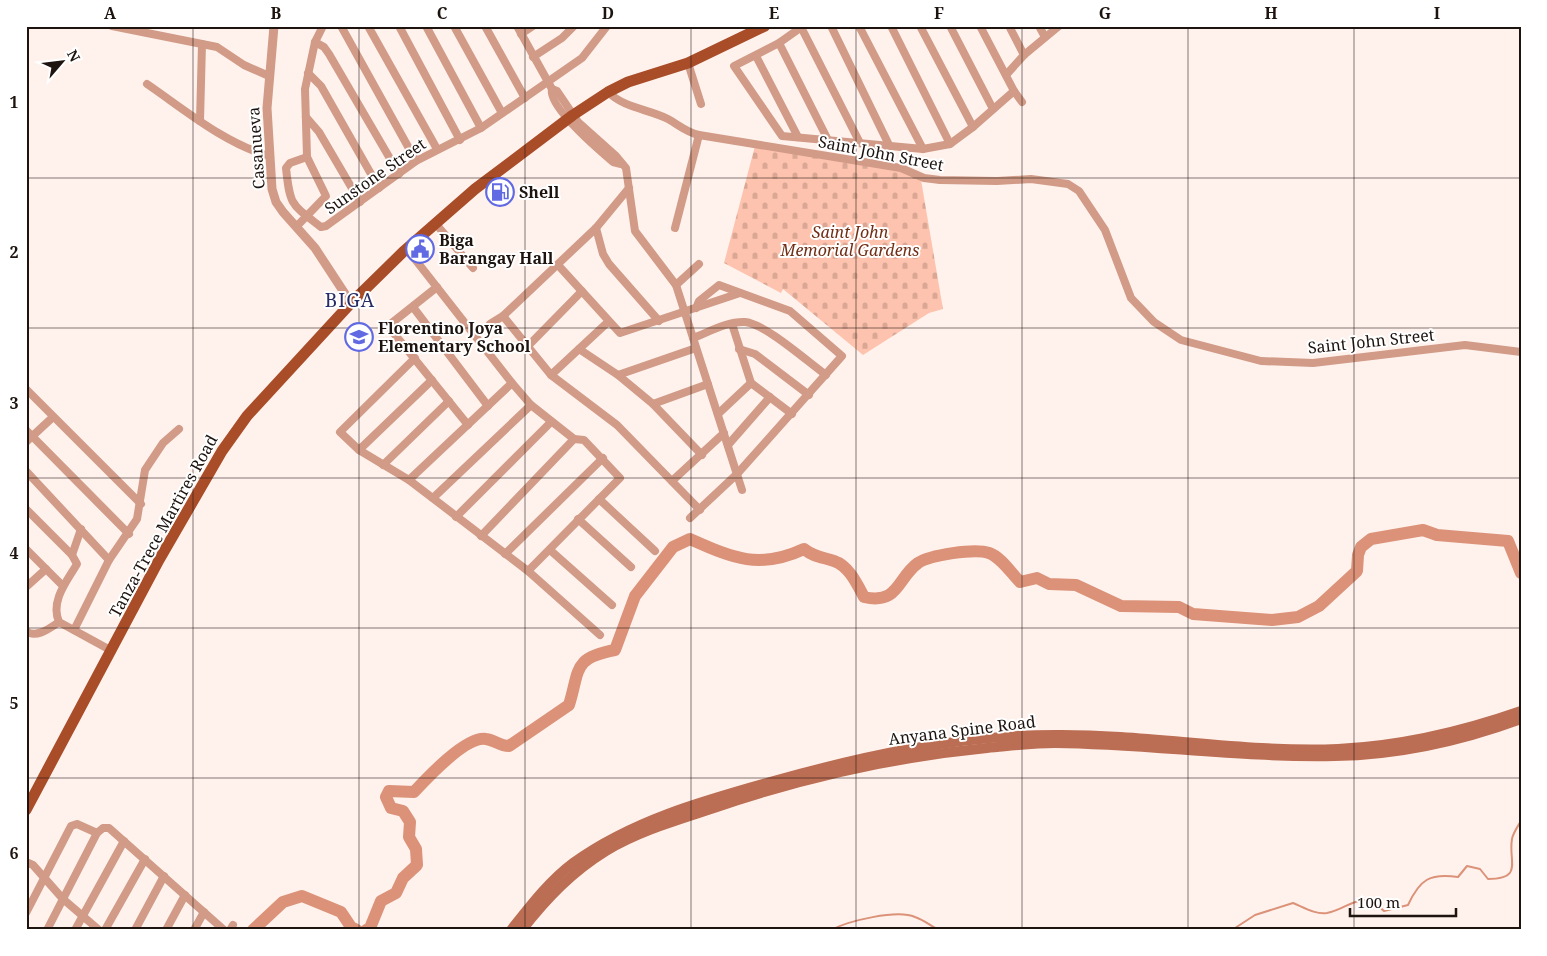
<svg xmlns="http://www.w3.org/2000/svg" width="1547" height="956" font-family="'Noto Serif',serif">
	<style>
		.cemetery { fill: url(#cemetery-stones) }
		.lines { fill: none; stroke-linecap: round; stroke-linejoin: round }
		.stream { stroke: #db9278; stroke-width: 2 }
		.river { stroke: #db9278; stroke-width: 12 }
		.minor { stroke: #d19b88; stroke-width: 8 }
		.tertiary { stroke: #d19b88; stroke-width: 9 }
		.secondary { stroke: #bb6e53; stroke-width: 10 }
		.primary { stroke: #a94c28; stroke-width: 11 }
		.grid { fill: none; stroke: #1d130f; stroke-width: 1; stroke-opacity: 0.55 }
		.labels { text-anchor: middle; stroke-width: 4; stroke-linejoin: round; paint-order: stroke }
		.street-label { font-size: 16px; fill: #1d130f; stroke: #fff }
		.poi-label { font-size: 16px; font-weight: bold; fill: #1d130f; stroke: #fff; text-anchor: start }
		.park-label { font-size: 16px; font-style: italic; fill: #712e15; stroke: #fff }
		.quarter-label { font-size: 19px; letter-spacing: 1px; fill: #282c66; stroke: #fff }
		.neatline { fill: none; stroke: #1d130f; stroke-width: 2 }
		.grid-label { font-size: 16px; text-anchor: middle; font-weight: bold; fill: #1d130f }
	</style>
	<defs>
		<pattern id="cemetery-stones" width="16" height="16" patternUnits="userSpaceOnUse" patternTransform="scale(1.25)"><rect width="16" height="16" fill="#fec3ae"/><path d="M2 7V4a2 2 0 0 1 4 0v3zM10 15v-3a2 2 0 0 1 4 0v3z" fill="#d9a794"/></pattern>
	</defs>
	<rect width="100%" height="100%" fill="#fff2ed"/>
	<!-- cemetery -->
	<path class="cemetery" d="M755 146 899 169 921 180 943 309 929 313 863 355 783 289 781 293 724 263Z"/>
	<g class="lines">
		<!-- stream -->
		<g class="stream">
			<path d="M831 930C848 921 897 909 915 917 924 920 931 926 939 930"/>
			<path d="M1080 930H1090"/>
			<path d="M1232 930 1255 915 1293 903C1303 907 1316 915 1327 913 1351 908 1361 888 1384 911L1408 905C1420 879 1430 873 1458 877L1467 866 1480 869 1488 879C1524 879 1508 861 1512 839 1513 833 1518 826 1521 821"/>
		</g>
		<!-- river -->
		<g class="river">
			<path d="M253 930 283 902 302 896 341 912 351 927 357 930"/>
			<path d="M366 930 370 928 381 901 396 893 403 878 417 865 416 849 409 837 410 822 403 811 391 808 386 797 389 791 414 792C427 778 466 736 486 739 495 740 499 746 509 746L569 705C580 670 572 658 615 650L635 596 673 547 690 539C733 558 759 570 804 549 814 557 822 557 834 561 849 566 857 584 864 597 899 605 897 578 918 563 930 555 975 548 989 553 1001 557 1011 573 1020 582L1037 578 1049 584 1076 585 1121 606 1179 607 1193 614 1272 620 1298 617 1319 606 1357 571 1358 555 1361 547 1371 539 1423 530 1437 535 1508 541 1521 573"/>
		</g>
		<!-- minor -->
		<g class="minor">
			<path d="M112 26 217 47 244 65 269 76"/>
			<path d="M341 26 416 161"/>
			<path d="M368 26 437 149"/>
			<path d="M399 26 460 140"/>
			<path d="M426 26 481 128"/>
			<path d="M454 26 502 113"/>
			<path d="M485 26 525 98"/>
			<path d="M517 26 552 89 557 91 578 122 616 156 626 168 635 231 676 285 742 490"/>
			<path d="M803 26 779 43 734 66 782 136 923 149 950 144 973 127 1014 91"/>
			<path d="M831 26 889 145"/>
			<path d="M859 26 923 149"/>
			<path d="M891 26 950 144"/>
			<path d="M920 26 973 127"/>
			<path d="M950 26 993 109"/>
			<path d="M980 26 1014 91 1022 102"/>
			<path d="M1009 26 1024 55"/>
			<path d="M1039 26 1045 37"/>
			<path d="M801 27 860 143"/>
			<path d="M521 34 533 26"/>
			<path d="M315 42 324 47 329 54 399 174"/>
			<path d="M779 43 828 140"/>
			<path d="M756 56 798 137"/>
			<path d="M533 57 562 38 574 26"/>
			<path d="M688 63 701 104"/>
			<path d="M308 73 321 86 379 188"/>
			<path d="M1006 75 1024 55 1059 26"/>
			<path d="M147 84C185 110 224 143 269 156"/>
			<path d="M552 89C547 106 600 151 613 162L621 164"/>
			<path d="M608 92C624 108 648 109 668 119 679 125 686 132 699 135L901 168 924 178 940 180 997 181 1031 179 1068 184 1079 191 1105 230 1131 298 1154 322 1181 340 1261 361 1313 363 1465 345 1521 352"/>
			<path d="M306 117 319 132 360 202"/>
			<path d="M200 121 202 44"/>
			<path d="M307 157 290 163 286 168C290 206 291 204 321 227L326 226 416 161 481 128 582 58 607 26"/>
			<path d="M629 188 596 228 503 316 551 375 617 425 700 510"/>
			<path d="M436 224 473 268"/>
			<path d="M297 226 326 196 307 157 305 89 315 42 323 26"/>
			<path d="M596 228 603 254 609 264 659 321"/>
			<path d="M675 228 699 135"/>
			<path d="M407 249 512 383 531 405 574 439 481 536"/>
			<path d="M558 265 620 333 740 293"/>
			<path d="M676 285 699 264"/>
			<path d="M437 287 388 326 468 425"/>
			<path d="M413 307 488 406"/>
			<path d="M490 324 503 316"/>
			<path d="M732 324 751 383"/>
			<path d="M693 338C709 332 728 321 745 322 764 323 808 362 826 375"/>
			<path d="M527 347 582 291"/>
			<path d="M579 349 618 375 653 404 702 455"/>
			<path d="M739 349 755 354 809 395"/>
			<path d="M415 358 340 432 359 450 409 480 528 571 600 635"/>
			<path d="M551 375 608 322"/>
			<path d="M618 375 696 348"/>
			<path d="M26 389 141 504"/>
			<path d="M653 404 708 384"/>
			<path d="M718 414 751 383 792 414"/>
			<path d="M26 430 129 534"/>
			<path d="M26 442 53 417"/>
			<path d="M728 445 770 397"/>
			<path d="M359 450 432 380"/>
			<path d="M383 465 449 401"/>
			<path d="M26 471 109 560"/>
			<path d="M409 480 512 383"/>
			<path d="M672 481 724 433"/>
			<path d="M433 498 531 405"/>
			<path d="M599 499 655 551"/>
			<path d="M26 509 72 555"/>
			<path d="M456 517 551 422"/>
			<path d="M690 518 737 474 842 356 790 311 719 285 699 301 696 308"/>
			<path d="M578 519 631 567"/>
			<path d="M81 529 72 555 77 564C67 581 50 601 59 622L112 651"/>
			<path d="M26 549 63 586"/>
			<path d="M550 550 612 605"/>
			<path d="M505 554 603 458"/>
			<path d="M528 571 620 478 584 440 574 439"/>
			<path d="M26 587 46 569"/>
			<path d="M74 630 109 560 137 519 145 470 163 443 179 429"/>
			<path d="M26 631C36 639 50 628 59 622"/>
			<path d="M97 833 103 828H109L224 930"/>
			<path d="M26 862 33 865 63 899 99 930"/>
			<path d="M26 913 71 826 77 824 97 833 47 930"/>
			<path d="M75 930 124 841"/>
			<path d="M105 930 145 859"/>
			<path d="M135 930 164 876"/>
			<path d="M166 930 185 895"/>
			<path d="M194 930 204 912"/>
			<path d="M230 930 233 925"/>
		</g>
		<!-- tertiary -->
		<path class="tertiary" d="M274 26 267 108 272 189 276 202 283 212 315 248 351 303"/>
		<!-- secondary -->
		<g class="secondary">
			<path d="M511 930C530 906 549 881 573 863 631 821 702 801 770 782 863 756 958 735 1055 735 1149 734 1243 753 1338 749 1401 746 1461 732 1521 711"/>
			<path d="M522 930C547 898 572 872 606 851 639 831 678 820 714 808 802 778 894 757 987 748 1010 746 1033 743 1055 743 1149 744 1242 758 1335 756 1399 755 1461 741 1521 719"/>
		</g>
		<!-- primary -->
		<path class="primary" d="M26 810 159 560 222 451 247 416 351 303 403 252 475 189 573 115 608 92 628 82 688 63 765 26"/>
	</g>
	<!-- grid -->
	<path class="grid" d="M193 26V930M359 26V930M525 26V930M691 26V930M856 26V930M1022 26V930M1188 26V930M1354 26V930M26 178H1521M26 328H1521M26 478H1521M26 628H1521M26 778H1521"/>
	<!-- icons -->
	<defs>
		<symbol id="fuel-ring" viewBox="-11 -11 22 22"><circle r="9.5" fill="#fff" stroke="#616ae2" stroke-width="1.5"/><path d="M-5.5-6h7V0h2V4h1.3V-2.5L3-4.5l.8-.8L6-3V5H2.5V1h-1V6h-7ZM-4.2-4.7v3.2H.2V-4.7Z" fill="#616ae2"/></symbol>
		<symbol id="civic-ring" viewBox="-11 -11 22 22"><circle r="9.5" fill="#fff" stroke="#616ae2" stroke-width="1.5"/><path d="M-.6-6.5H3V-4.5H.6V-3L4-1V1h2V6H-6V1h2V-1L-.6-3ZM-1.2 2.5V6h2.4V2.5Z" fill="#616ae2"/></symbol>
		<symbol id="school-ring" viewBox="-11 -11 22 22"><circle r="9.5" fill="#fff" stroke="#616ae2" stroke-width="1.5"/><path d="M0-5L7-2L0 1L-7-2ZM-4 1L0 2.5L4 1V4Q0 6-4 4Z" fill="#616ae2"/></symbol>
	</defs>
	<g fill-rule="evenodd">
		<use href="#fuel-ring" x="484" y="176" width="32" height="32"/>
		<use href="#civic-ring" x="404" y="233" width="32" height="32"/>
		<use href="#school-ring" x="343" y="321" width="32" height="32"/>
	</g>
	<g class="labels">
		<!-- street labels -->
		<g class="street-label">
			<text transform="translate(256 148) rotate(-94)" y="6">Casanueva</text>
			<text transform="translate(881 153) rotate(11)" y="6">Saint John Street</text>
			<text transform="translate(375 176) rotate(-35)" y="6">Sunstone Street</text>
			<text transform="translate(1371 341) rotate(-6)" y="6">Saint John Street</text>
			<text transform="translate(163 526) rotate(-61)" y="6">Tanza-Trece Martires Road</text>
			<text transform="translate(962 730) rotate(-7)" y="6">Anyana Spine Road</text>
		</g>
		<!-- poi labels -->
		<g class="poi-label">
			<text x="519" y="198">Shell</text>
			<text x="439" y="246">Biga<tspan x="439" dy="18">Barangay Hall</tspan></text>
			<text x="378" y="334">Florentino Joya<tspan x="378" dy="18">Elementary School</tspan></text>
		</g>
		<!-- park labels -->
		<g class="park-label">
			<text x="850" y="238">Saint John<tspan x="850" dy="18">Memorial Gardens</tspan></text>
		</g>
		<!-- quarter labels -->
		<g class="quarter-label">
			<text x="350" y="307">BIGA</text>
		</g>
	</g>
	<!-- border -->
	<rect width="1547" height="956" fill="none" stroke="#ffffff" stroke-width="55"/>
	<!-- north arrow -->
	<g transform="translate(62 62) rotate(62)" stroke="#ffffff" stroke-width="4" paint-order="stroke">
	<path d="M0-4L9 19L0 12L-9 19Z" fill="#1d130f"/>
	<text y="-8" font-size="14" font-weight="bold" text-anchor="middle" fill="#1d130f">N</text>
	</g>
	<!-- scale -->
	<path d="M1350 908v8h106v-8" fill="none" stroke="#1d130f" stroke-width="2.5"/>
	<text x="1357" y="908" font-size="15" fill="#1d130f" stroke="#ffffff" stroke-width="4" paint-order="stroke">100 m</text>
	<rect x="28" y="28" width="1492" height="900" class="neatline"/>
	<g class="grid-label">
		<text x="110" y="19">A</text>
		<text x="276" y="19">B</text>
		<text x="442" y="19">C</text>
		<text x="608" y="19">D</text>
		<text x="774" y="19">E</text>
		<text x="939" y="19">F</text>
		<text x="1105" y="19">G</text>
		<text x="1271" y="19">H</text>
		<text x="1437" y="19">I</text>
		<text x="14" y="108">1</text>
		<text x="14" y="258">2</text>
		<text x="14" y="409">3</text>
		<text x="14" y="559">4</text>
		<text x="14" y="709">5</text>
		<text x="14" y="859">6</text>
	</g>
</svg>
